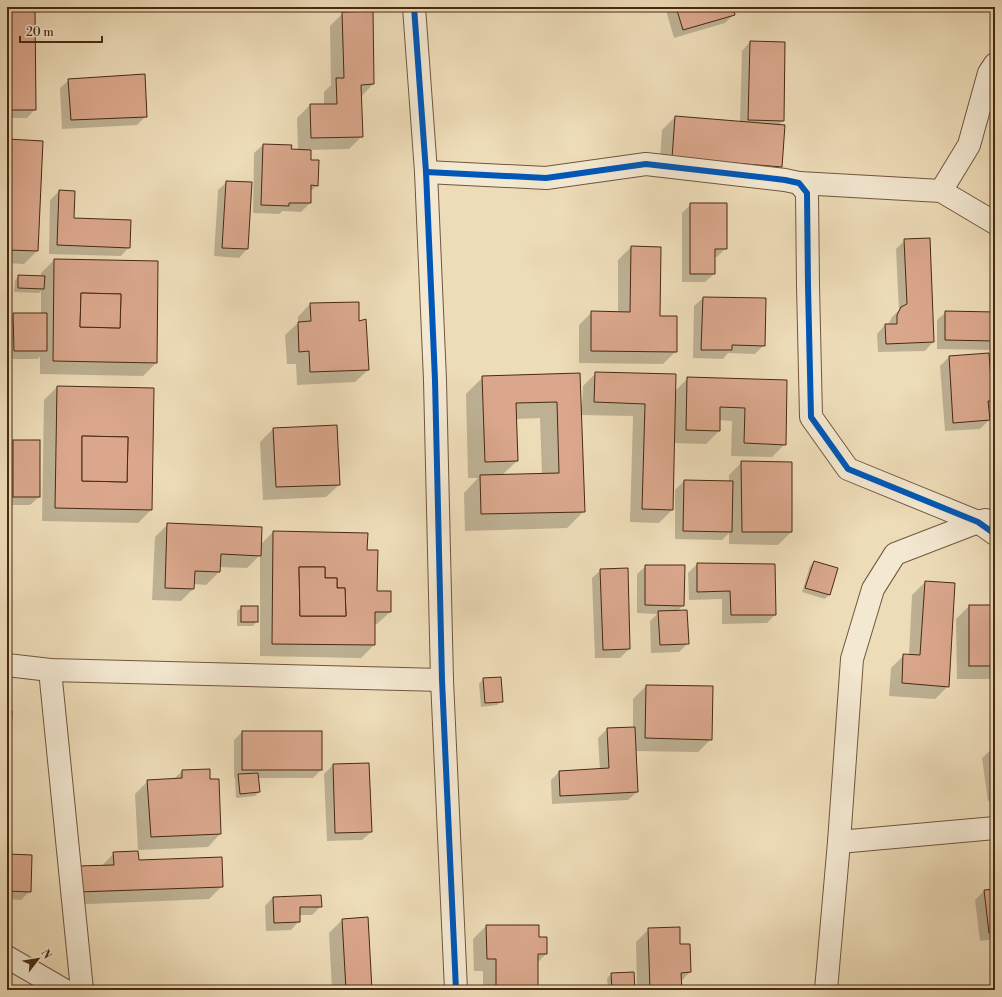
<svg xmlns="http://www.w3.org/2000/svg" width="1002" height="997" font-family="'Libre Bodoni',serif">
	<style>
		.shadow { fill: #0003; fill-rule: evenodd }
		.building { fill: #daa78c; stroke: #492913; fill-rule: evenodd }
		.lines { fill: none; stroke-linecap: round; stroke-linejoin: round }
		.minor-casing { stroke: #72563c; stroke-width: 24 }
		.minor { stroke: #f3e8d1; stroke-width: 22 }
		.cycleway-casing { stroke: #f3e8d1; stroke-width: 8 }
		.cycleway { stroke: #0057b8; stroke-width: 6 }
	</style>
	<rect width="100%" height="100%" fill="#eddcb8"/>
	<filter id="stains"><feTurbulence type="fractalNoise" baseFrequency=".005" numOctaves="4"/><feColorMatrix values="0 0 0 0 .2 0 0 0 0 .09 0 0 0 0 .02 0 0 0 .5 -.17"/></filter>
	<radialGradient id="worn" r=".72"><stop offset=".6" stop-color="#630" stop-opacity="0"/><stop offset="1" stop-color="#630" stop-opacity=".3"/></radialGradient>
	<!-- shadow -->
	<g class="shadow">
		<path d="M665 7H732L734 14 725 23 674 38Z"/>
		<path d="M7 10 35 109 27 118H7Z"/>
		<path d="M343 13 373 84 361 97 362 136 349 149 310 150V161L317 185 310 192V203L301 212 283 211 279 214 253 213 254 153 263 145 290 146V150H298L297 118 310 105H324V92L331 85 330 26Z"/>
		<path d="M750 42 783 121 778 125 781 166 768 179 659 171 662 130 675 117 740 122 742 51Z"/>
		<path d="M69 80 146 116 137 125 62 129 60 88Z"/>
		<path d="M7 140 37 251 24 264 7 263Z"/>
		<path d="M227 182 251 183 247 249 239 258 214 256 218 190Z"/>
		<path d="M59 191 73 219 129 247 121 256 49 254 50 200Z"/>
		<path d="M691 204 726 248 717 257H714V274L705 282H682V213Z"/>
		<path d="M905 240 933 342 925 351 878 352 877 334 885 325H888L892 317 899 310 896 249Z"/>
		<path d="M631 247 659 317 676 351 663 364 579 363V325L592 312 618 313V260Z"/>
		<path d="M54 260 156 363 143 376 40 374V356L38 359H7V320L14 314H41V291L39 293 14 292 15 280 19 276 41 277V273Z"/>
		<path d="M703 298 764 345 755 354 728 353 723 359 693 358 694 306Z"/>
		<path d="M310 304 358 323 368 370 355 382 297 385 296 364H287L285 335 298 323V317Z"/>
		<path d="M946 312 995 313V350L937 349V320Z"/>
		<path d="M988 355 990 380H995V404L990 409H988L989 420 980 429 945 431 940 366 949 357Z"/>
		<path d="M596 373 675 391 688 378 786 381 785 444 772 457 731 456 732 421 719 420V431L706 444 673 443 672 510 659 523 630 522 633 416 581 415 584 511 567 528 465 531 464 493 478 478H468L466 394 483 377 582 404 583 386ZM540 418 542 474 502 475 517 461 516 419Z"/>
		<path d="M57 387 153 389 151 510 138 523 42 521 44 400Z"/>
		<path d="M273 429 339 485 326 497 263 500 260 442Z"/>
		<path d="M13 441 39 497 30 505H7V447Z"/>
		<path d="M742 462 791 532 778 545 729 544V533L722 540 675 539V490L684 481 729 482V475Z"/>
		<path d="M168 524 260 545 273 532 366 551 376 592 390 612 377 624H374V645L361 658 260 656V555L247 568 219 567V572L206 585 194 584 193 589 181 601 152 600 155 537Z"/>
		<path d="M814 562 829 595 825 599 802 592 810 566Z"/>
		<path d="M697 564 775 615 767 623 722 624V599L689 600 688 573Z"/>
		<path d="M646 566 683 605 678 611 688 643 679 652 651 653 650 621 657 614 637 613V574Z"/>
		<path d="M627 569 629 649 620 658H595L592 578 601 570Z"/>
		<path d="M925 582 948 686 935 699 889 696 891 668 904 655H909L912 595Z"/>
		<path d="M969 606H995V679H957L956 619Z"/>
		<path d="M242 607 257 621 253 626H237V611Z"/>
		<path d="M483 679 502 701 497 705 481 707 479 684Z"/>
		<path d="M646 686 711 739 698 752 635 751 637 792 628 800 552 804 551 780 559 772 600 770 598 738 607 729 633 728V699Z"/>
		<path d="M242 732 321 770 313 778H258L259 792 255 796 236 798 235 778H234V740Z"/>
		<path d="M995 746V800L988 801 982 758Z"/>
		<path d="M333 765 371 832 362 840 327 841 324 774Z"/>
		<path d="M182 771 209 780H218L220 834 208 847 138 850 135 794 148 781 174 779Z"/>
		<path d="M114 853 138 861 222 886 209 899 65 905Z"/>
		<path d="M7 855 30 891 21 900 7 899Z"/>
		<path d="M995 890V939L980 941 975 900 984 891Z"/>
		<path d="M273 897 321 906 312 915H299V921L291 930 266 931 265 906Z"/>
		<path d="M342 920 371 990H332L329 933Z"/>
		<path d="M486 926 538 938 546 954 537 963V990H483V971H474L473 939Z"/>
		<path d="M649 929 679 945 690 972 680 982 681 990H637L636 942Z"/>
		<path d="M612 974 634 990H608L607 978Z"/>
	</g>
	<!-- building -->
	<g class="building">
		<path d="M676 7H733L735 15 683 30Z"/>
		<path d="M35 8 36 110H7V9Z"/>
		<path d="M373 11 374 84 361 85 363 137 311 138 310 104H337L336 78H344L342 12Z"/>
		<path d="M750 41 785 42 784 121 748 120Z"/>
		<path d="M145 74 147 117 71 120 68 79Z"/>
		<path d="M675 116 785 125 782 167 672 158Z"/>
		<path d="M7 139 43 141 38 251 7 250V219L9 186H7Z"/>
		<path d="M263 144 292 145 291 149 311 150V160H319L318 186 311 185V203H289V206L261 205Z"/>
		<path d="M226 181 252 182 248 249 222 248Z"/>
		<path d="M7 186H9L7 219Z"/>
		<path d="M59 190 75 191 74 218 131 220 130 248 57 245Z"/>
		<path d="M690 203H727V249H715V274H690Z"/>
		<path d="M930 238 934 342 886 344 885 324H897V315L901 307 907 304 904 239Z"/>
		<path d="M631 246 661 247 660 316H677V352L591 351V311L630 312Z"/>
		<path d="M54 259 158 261 157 363 53 361ZM81 293 121 294 120 328 80 327Z"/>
		<path d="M18 275 45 276 44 289 18 288Z"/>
		<path d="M81 293 121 294 120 328 80 327Z"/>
		<path d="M703 297 766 298 765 346 732 345V350H701Z"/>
		<path d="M359 302V321L366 319 369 370 310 372 309 351 299 352 298 322 311 321 310 303Z"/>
		<path d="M945 311 995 312V341L945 340Z"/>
		<path d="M13 313H47V351H14Z"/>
		<path d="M989 353 991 379H995V401H988L990 420 953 423 949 356Z"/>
		<path d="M595 372 676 374 673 510 642 509 645 404 594 402Z"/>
		<path d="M580 373 585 512 481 514 480 475 559 473 557 402 516 403 518 461 485 462 482 376Z"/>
		<path d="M687 377 787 380 786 445 744 443 745 408 720 407V431L686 430Z"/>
		<path d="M57 386 154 388 152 510 55 508ZM82 436 128 437 127 482 82 481Z"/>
		<path d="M337 425 340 485 276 487 273 428Z"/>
		<path d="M82 436 128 437 127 482 82 481Z"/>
		<rect x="13" y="440" width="27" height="57"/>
		<path d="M741 461 792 462V532H742Z"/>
		<path d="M684 480 733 481 732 532 683 531Z"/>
		<path d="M167 523 262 527 261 556 221 554 220 572 195 571 194 589 165 588Z"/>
		<path d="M273 531 368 533 367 550H378L377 591H391V612H375V645L272 644ZM299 567H325V578H337V588H345L346 616H300Z"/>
		<path d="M814 561 838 568 830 595 805 588Z"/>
		<path d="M697 563 775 564 776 615H731L730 591 697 592Z"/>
		<path d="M645 565H685L684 606 645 605Z"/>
		<path d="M299 567H325V578H337V588H345L346 616H300Z"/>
		<path d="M628 568 630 649 603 650 600 569Z"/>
		<path d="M925 581 955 583 949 687 902 683 903 654 920 655Z"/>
		<rect x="969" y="605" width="26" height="61"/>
		<rect x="241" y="606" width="17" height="16"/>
		<path d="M687 610 689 644 660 645 658 611Z"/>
		<path d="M501 677 503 702 485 703 483 678Z"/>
		<path d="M646 685 713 686 712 740 645 738Z"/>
		<path d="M7 711H12L11 735 7 734Z"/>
		<path d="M635 727 638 792 560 796 559 771 609 768 607 728Z"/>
		<rect x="242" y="731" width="80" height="39"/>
		<path d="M369 763 372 832 335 833 333 764Z"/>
		<path d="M210 769V779H219L221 834 151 837 147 780 182 778V770Z"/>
		<path d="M258 773 260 792 240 794 238 774Z"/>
		<path d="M138 851 139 860 222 857 223 887 78 892 77 866 114 865 113 852Z"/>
		<path d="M7 854 32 855 31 892 7 891Z"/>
		<path d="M995 889V932L989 933 984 890Z"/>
		<path d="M321 895 322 907H300V922L274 923 273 897Z"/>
		<path d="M368 917 372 990H346L342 919Z"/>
		<path d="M486 925H539V937H547V954H538V990H496V959H487Z"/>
		<path d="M680 927V944H690L691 972 681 973 682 990H650L648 928Z"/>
		<path d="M634 972 635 990H612L611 973Z"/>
	</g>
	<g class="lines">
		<defs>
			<g id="minor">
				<path d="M414 7 426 172 435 380 442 680 456 990"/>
				<path d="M426 172 546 178 646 164 785 180 799 183 807 193 808 285 811 417 848 469 978 522 995 534"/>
				<path d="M799 183 941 191 995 223"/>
				<path d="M941 191 969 145 989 73 995 64"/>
				<path d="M7 665 50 670 442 680"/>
				<path d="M50 670 82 990"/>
				<path d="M839 842 995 828"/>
				<path d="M7 957 64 990"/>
				<path d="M826 990 839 842 852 659 873 589 895 554 978 522 986 520"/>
			</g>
		</defs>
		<!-- minor casing -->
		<use href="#minor" class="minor-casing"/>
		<!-- minor -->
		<use href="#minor" class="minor"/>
		<defs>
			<g id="cycleway">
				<path d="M414 7 426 172 435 380 442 680 456 990"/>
				<path d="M426 172 546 178 646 164 785 180 799 183 807 193 808 285 811 417 848 469 978 522 995 534"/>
			</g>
		</defs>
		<!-- cycleway casing -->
		<use href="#cycleway" class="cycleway-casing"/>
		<!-- cycleway -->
		<use href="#cycleway" class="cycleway"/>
	</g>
	<!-- margin -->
	<rect width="1002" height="997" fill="none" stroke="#eddcb8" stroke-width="24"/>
	<rect x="8" y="8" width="986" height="981" fill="none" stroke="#492913" stroke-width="2"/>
	<rect x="12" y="12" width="978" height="973" fill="none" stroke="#492913"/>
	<!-- north arrow -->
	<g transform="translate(38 959) rotate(59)" stroke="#f3e8d1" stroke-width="3" paint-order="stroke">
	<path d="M0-3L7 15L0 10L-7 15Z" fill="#492913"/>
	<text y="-6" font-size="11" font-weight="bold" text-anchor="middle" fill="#492913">N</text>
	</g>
	<!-- scale -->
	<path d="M20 36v6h82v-6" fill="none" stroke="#492913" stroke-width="2"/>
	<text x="26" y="36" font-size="12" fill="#492913" stroke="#f3e8d1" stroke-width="3" paint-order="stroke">20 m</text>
	<rect width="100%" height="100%" filter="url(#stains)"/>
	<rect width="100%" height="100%" fill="url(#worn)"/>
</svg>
